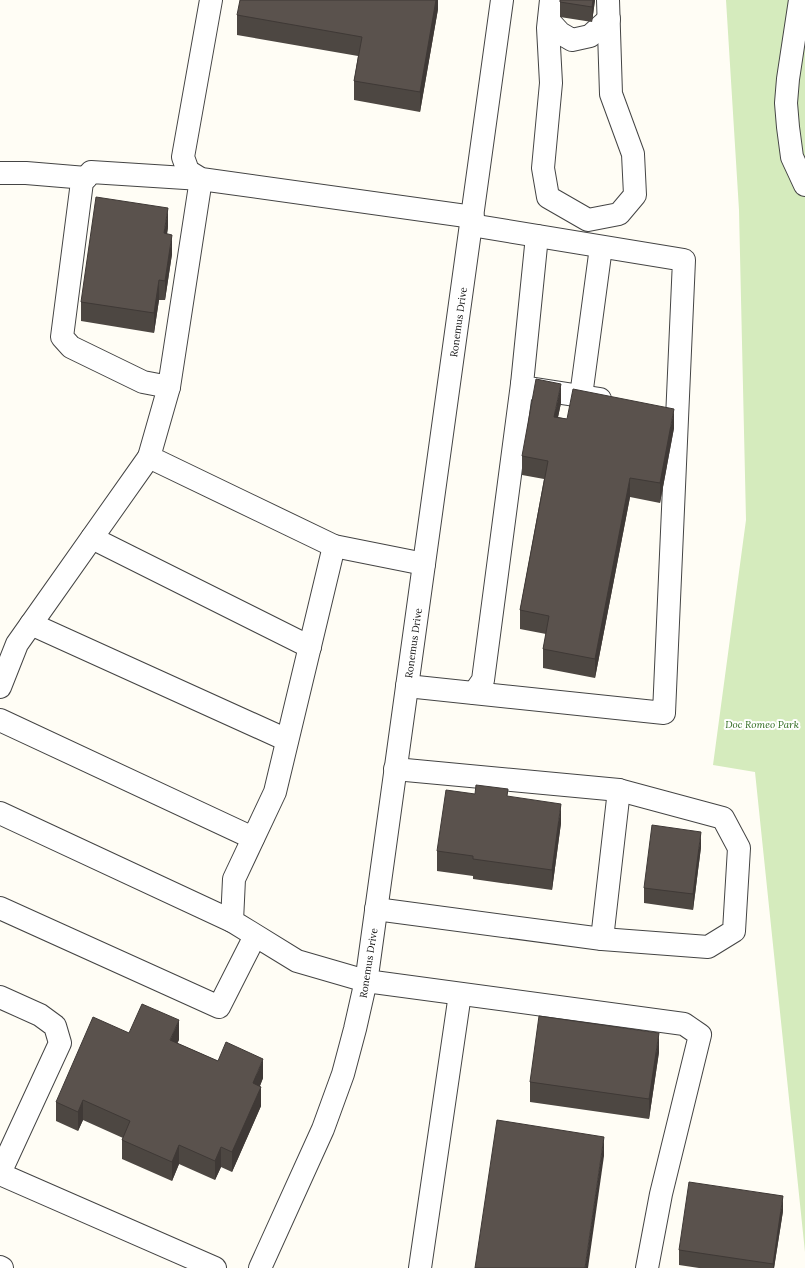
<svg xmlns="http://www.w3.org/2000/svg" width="805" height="1268" font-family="Lora,serif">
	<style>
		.green { fill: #d5ebbd }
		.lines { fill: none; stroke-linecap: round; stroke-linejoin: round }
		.minor-casing { stroke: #444; stroke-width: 24 }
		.minor { stroke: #fff; stroke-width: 22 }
		.wall { fill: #4d4742 }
		.shaded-wall { fill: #3f3936 }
		.building { fill: #5a524d; stroke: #3f3936 }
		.labels { text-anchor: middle; stroke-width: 4; stroke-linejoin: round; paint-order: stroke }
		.street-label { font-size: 10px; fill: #111; stroke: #fff }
		.park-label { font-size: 10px; font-style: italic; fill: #2f6b1f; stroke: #fff }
	</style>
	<rect width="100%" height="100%" fill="#fffdf5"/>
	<!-- green -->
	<path class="green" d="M726 0H805V1252L755 772 713 765 746 520 739 210Z"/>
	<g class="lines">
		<defs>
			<g id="minor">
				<path d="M211 0 183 157 188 171 201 179 473 217"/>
				<path d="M551 0 548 28 551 83 543 168 548 197 588 220 619 214 635 195 633 154 611 94 608 0"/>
				<path d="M800 0 788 79 786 103 788 127 792 157 805 185"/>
				<path d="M549 21 560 33 572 40 590 36 609 19"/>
				<path d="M91 172 201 179 169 387 143 382 71 347 62 337 82 182Z"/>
				<path d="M0 173H26L86 178"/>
				<path d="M537 236 522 384 529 388 600 399"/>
				<path d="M169 387 149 457 334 546 424 564"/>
				<path d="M581 396 601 247"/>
				<path d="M92 538 310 647"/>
				<path d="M334 546 275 792 234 879 232 921 297 961 366 981 684 1024 700 1035 661 1194 647 1268"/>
				<path d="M31 624 287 740"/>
				<path d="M407 686 664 713 684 260 471 225"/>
				<path d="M0 687 17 644 149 457"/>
				<path d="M474 693 483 680 522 384"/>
				<path d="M0 720 253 838"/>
				<path d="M0 813 232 921"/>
				<path d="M0 908 219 1007 255 936"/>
				<path d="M376 909 602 939 708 947 734 931 739 848 723 818 619 790 395 769"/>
				<path d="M602 939 619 790"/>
				<path d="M0 997 40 1015 55 1026 60 1043 0 1173"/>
				<path d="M0 1174 215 1268"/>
				<path d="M0 1267 2 1268"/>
				<path d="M260 1268 323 1129 343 1074 355 1029 367 976 502 0"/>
				<path d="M420 1268 460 994"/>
			</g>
		</defs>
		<!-- minor casing -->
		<use href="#minor" class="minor-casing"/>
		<!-- minor -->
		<use href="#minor" class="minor"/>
	</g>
	<!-- wall -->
	<g class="wall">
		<path d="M438 0V9L420 112 354 100V81L358 56 237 35V15Z"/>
		<path d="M560 0H595L592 22 560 17Z"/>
		<path d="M168 227 167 234 172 254 165 300H159L154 333 81 321V302Z"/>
		<path d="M561 403 558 417 567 419 674 428 660 503 630 497 595 678 543 668V649L546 634 520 629V610L544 479 522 475V456Z"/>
		<path d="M475 794 508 797 561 823 552 890 473 879V876L437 871V851Z"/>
		<path d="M701 847 693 910 644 903V888Z"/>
		<path d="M179 1040 177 1043 218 1061 263 1078 260 1086 261 1106 232 1172 221 1167 215 1180 179 1164 172 1181 122 1159V1140L123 1138 83 1120 78 1131 56 1121V1102Z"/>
		<path d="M659 1052 649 1119 530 1102V1082Z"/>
		<path d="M783 1211 774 1268H699L679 1265V1250Z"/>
	</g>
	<!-- shaded-wall -->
	<g class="shaded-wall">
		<path d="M436 0H438V9L420 112V92Z"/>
		<path d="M593 0H595L592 22V7Z"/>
		<path d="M168 208V227L164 253V233Z"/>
		<path d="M172 235V254L165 300V281Z"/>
		<path d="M159 280V300L154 333V313Z"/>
		<path d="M561 384V403L554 436V417Z"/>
		<path d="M674 409V428L660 503V483Z"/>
		<path d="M630 478V497L595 678V659Z"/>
		<path d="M561 804V823L552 890V870Z"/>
		<path d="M701 832V847L693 910V894Z"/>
		<path d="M179 1020V1040L170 1059V1040Z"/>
		<path d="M659 1033V1052L649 1119V1099Z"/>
		<path d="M263 1059V1078L253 1103V1083Z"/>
		<path d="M261 1087V1106L232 1172V1152Z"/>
		<path d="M83 1100V1120L78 1131V1112Z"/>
		<path d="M604 1137V1156L588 1268H585Z"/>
		<path d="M179 1145V1164L172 1181V1162Z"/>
		<path d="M221 1147V1167L215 1180V1161Z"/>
		<path d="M783 1196V1211L774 1268H773V1264Z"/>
	</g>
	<!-- building -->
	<g class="building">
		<path d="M240 0H436L420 92 354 81 362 37 237 15Z"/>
		<path d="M560 0H593L592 7 560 2Z"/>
		<path d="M96 197 168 208 164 233 172 235 165 281 159 280 154 313 81 302Z"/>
		<path d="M536 379 561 384 554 417 567 419 573 389 674 409 660 483 630 478 595 659 543 649 549 616 520 610 548 461 522 456Z"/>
		<path d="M476 785 508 789 507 796 561 804 552 870 473 859V856L437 851 446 790 475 794Z"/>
		<path d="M652 825 701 832 693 894 644 888Z"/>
		<path d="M142 1004 179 1020 170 1040 218 1061 226 1042 263 1059 253 1083 261 1087 232 1152 221 1147 215 1161 179 1145 172 1162 122 1140 130 1121 83 1100 78 1112 56 1102 93 1017 129 1033Z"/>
		<path d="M539 1016 659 1033 649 1099 530 1082Z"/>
		<path d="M497 1120 604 1137 585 1268H475Z"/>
		<path d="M689 1182 783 1196 773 1264 679 1250Z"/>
	</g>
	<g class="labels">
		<!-- street labels -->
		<g class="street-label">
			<text transform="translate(458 322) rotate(-82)" y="4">Ronemus Drive</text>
			<text transform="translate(413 643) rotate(-82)" y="4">Ronemus Drive</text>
			<text transform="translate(368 963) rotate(-81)" y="4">Ronemus Drive</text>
		</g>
		<!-- park labels -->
		<g class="park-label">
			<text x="762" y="728">Doc Romeo Park</text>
		</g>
	</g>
</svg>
